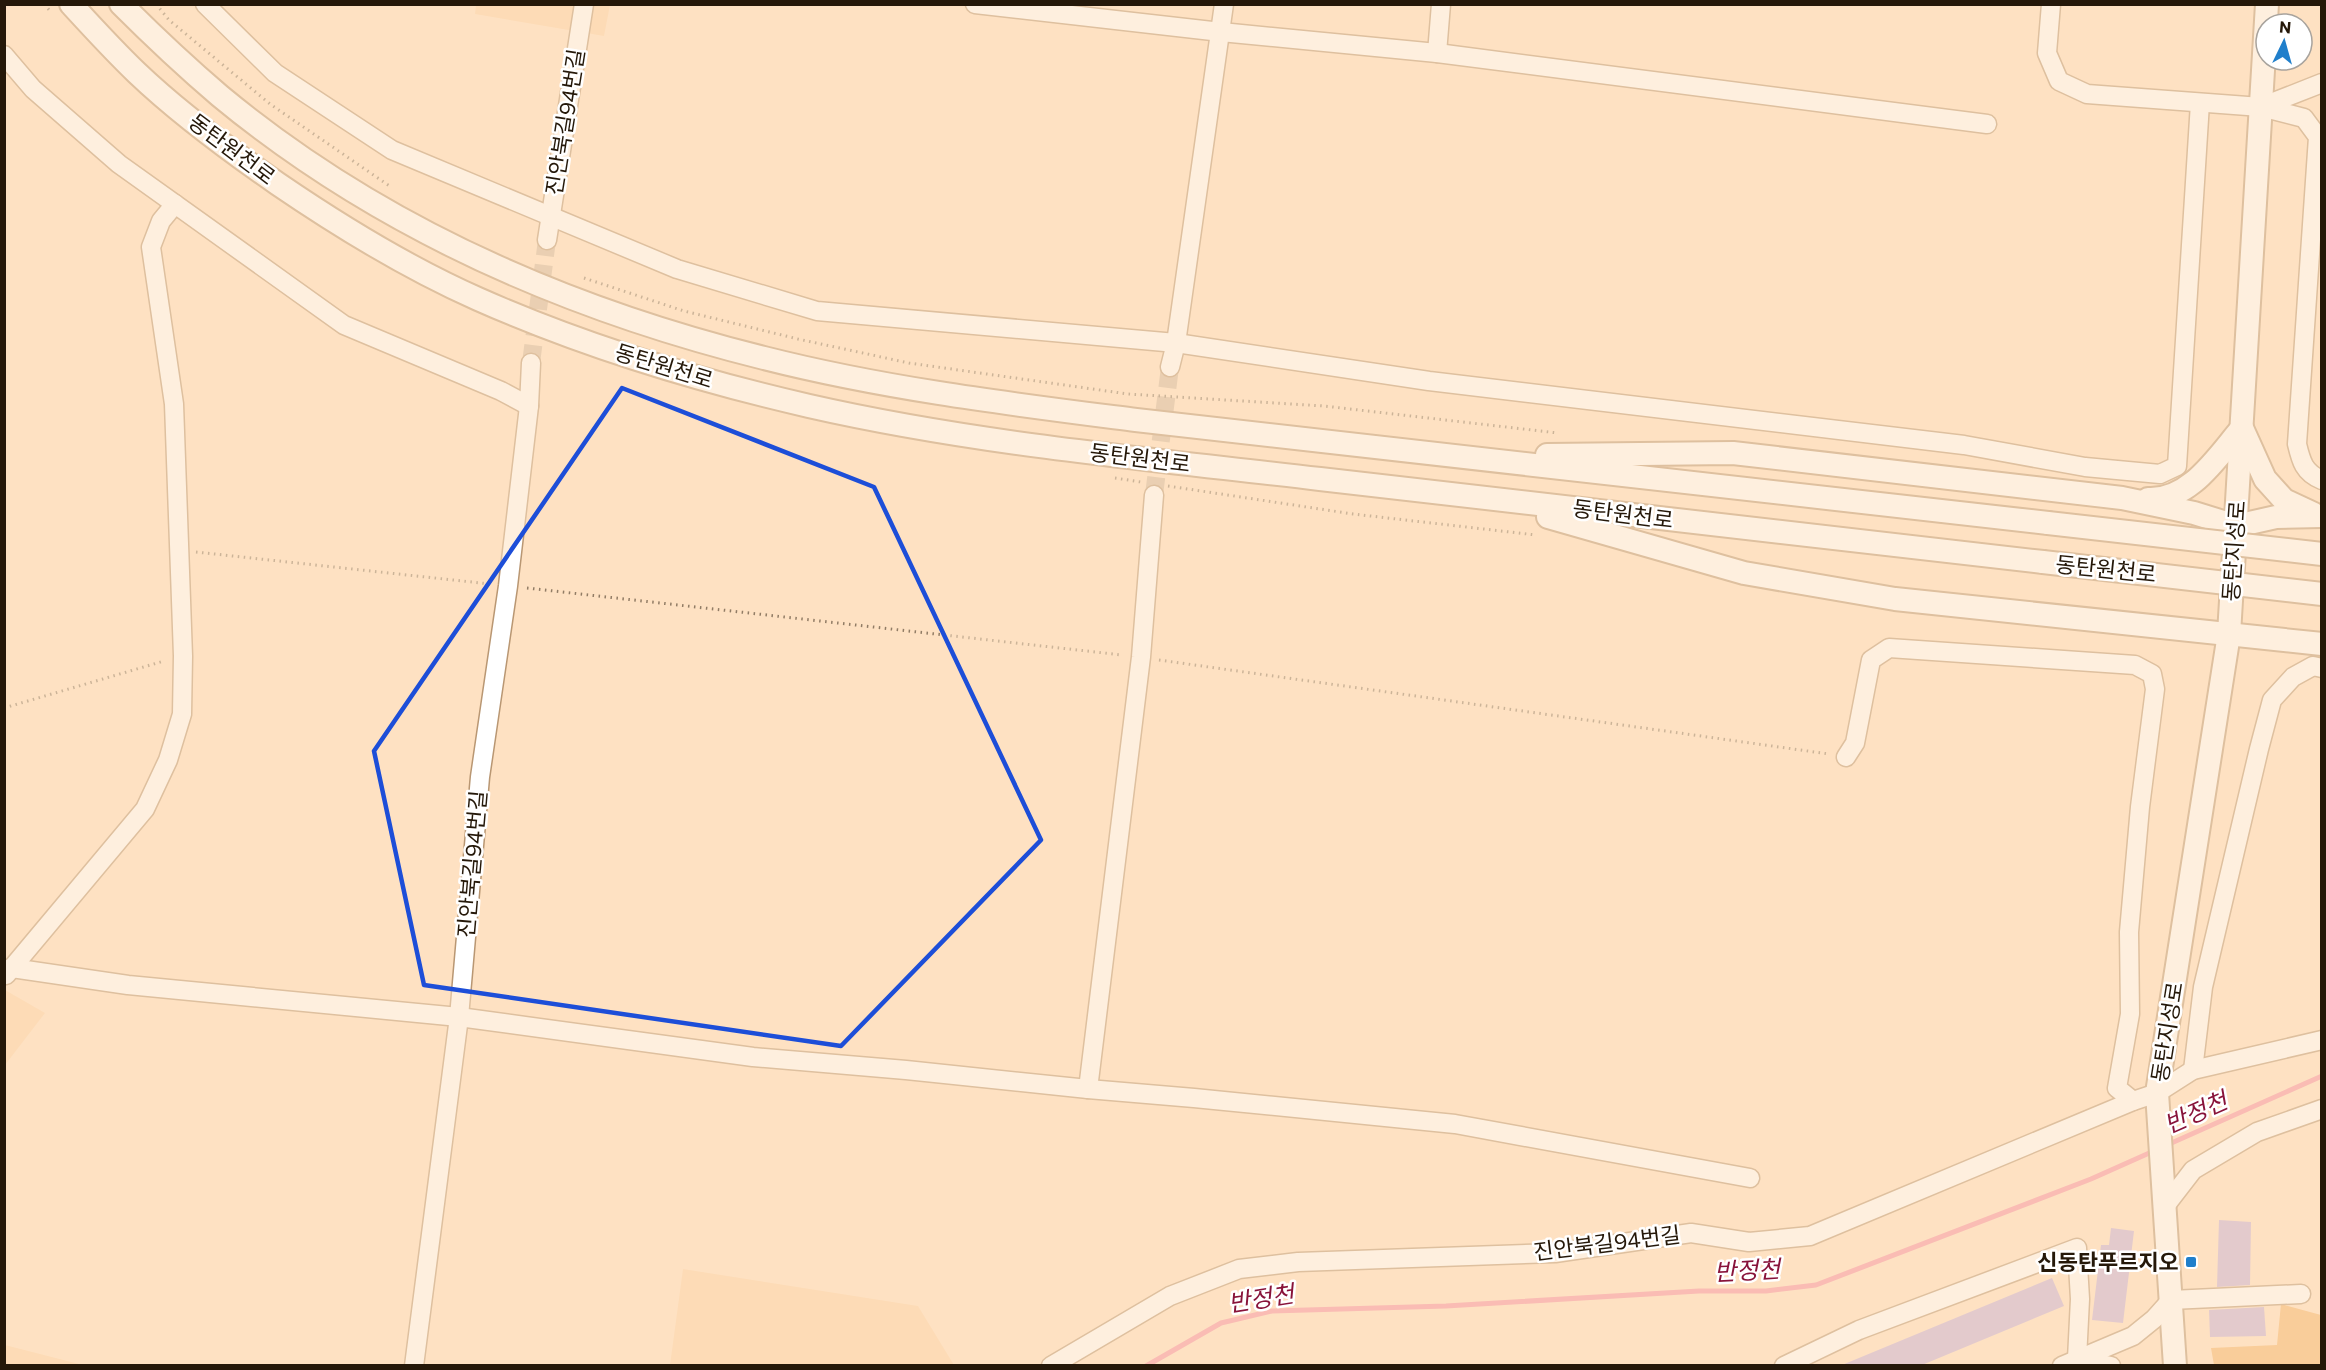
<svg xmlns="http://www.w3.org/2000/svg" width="2326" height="1370" font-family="Commissioner,'Noto Sans KR',sans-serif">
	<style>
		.built { fill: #fdd3a7 }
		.green { fill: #f4b368 }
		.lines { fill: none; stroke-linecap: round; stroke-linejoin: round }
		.stream { stroke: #f68fa2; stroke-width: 5 }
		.building { fill: #c4add8 }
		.minor-tunnel { stroke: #d3b99d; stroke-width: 18; stroke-dasharray: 18 9; stroke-linecap: butt }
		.minor-casing { stroke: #b99773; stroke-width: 21 }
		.major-casing { stroke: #b99773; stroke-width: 26 }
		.path { stroke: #917c65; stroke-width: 3; stroke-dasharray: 1.5 4.5; stroke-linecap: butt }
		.minor { stroke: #fff; stroke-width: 18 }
		.major { stroke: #fff; stroke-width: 22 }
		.major-bridge-casing { stroke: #b99773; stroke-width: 26; stroke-linecap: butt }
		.major-bridge { stroke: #fff; stroke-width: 22 }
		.marked { fill: none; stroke: #1d4ed8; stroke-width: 4.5; stroke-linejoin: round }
		.poi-dot { fill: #207fcb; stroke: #fff; stroke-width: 2 }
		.labels { text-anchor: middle; stroke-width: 5; stroke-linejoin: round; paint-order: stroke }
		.street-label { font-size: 22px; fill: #251809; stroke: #fff }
		.poi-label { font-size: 22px; font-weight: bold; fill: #251809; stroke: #fff; text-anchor: end }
		.water-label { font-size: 24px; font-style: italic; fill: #88133a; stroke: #fff }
	</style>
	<rect width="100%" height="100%" fill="#fee1c2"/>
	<!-- built -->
	<g class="built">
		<path d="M476 5H610L604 36 475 14Z"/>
		<path d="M5 990 45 1013 5 1065Z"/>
		<path d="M683 1269 918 1306 954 1365H670Z"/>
		<path d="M5 1345 83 1365H5Z"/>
	</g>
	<!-- green -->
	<path class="green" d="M2281 1304 2321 1315V1365H2214L2211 1348 2277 1345Z"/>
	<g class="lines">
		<!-- stream -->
		<g class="stream">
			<path d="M2167 1145 2322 1076"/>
			<path d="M1146 1366 1221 1323 1272 1311 1446 1306 1699 1291H1766L1816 1285 2091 1179 2156 1150"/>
		</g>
	</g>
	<!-- building -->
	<g class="building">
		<path d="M2219 1220 2251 1222 2250 1285 2217 1287Z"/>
		<path d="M2111 1228 2134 1231 2123 1323 2092 1320 2101 1245H2109Z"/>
		<path d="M2052 1278 2064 1306 1922 1365H1842Z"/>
		<path d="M2264 1307 2266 1336 2210 1337 2209 1310Z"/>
	</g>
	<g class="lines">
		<!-- minor-tunnel -->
		<g class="minor-tunnel">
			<path d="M531 363 547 240"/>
			<path d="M1154 495 1170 367"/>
		</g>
		<defs>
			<g id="minor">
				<path d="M205 4 275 73 392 150 677 269 817 311 1176 343 1429 381 1964 445 2085 467 2160 474 2177 466 2200 103"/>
				<path d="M975 4 1221 32 1437 53 1987 124"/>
				<path d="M2051 4 2047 53 2059 81 2087 94 2261 107 2304 118 2318 137 2297 444C2301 461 2304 473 2322 480"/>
				<path d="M1437 53 1441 4"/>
				<path d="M4 55 33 89 119 164 344 325 501 391 529 406"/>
				<path d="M2261 107 2322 83"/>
				<path d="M547 240 584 4"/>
				<path d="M1170 367 1176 343 1224 4"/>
				<path d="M1846 757 1855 743 1871 660 1889 648 2135 665 2152 674 2155 689 2140 807 2129 932 2130 1014 2117 1088 2133 1101"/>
				<path d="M4 970 12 968 128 985 459 1017 753 1057 906 1070 1088 1089 1194 1098 1455 1124 1750 1178"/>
				<path d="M6 975 145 809 168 760 182 714 183 656 174 404 151 247 161 221 175 204"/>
				<path d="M2193 1070 2203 987 2259 749 2272 700 2293 677 2313 666 2322 668"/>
				<path d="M1088 1089 1141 657 1154 495"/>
				<path d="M2166 1205 2193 1170 2257 1132 2322 1109"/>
				<path d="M2077 1359 2111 1366"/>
				<path d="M414 1366 459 1017 480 777 508 586 529 406 531 363"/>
				<path d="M1051 1366 1170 1296 1239 1269 1298 1262 1555 1253 1691 1233 1749 1242 1810 1236 2133 1101 2157 1093 2193 1070 2322 1040"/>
				<path d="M1784 1366 1859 1330 2077 1248 2080 1299 2077 1359"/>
				<path d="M2062 1366 2133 1336 2154 1319 2171 1300 2301 1294"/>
			</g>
			<g id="major">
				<path d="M71 4C93 28 114 51 137 73 180 114 229 150 278 184 341 227 408 268 478 299 584 346 696 380 809 406 976 444 1150 459 1320 479 1561 508 1802 535 2043 562"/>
				<path d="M121 4C153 36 186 67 220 96 377 226 567 309 764 358 886 389 1011 404 1136 420L2048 523"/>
				<path d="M1547 455 1733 453 2122 498 2194 513 2236 526 2276 517 2322 516"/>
				<path d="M2148 499C2190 501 2217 457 2242 428L2265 479 2284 500 2314 514"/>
				<path d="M1548 517 1744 573 1895 599 2322 644"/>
				<path d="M2175 1366 2157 1093 2229 634 2267 4"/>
			</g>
		</defs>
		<!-- minor casing -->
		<use href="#minor" class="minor-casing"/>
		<!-- major casing -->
		<use href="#major" class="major-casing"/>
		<!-- path -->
		<g class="path">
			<path d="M44 4 51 12"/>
			<path d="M156 4 169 20 270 104 391 187"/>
			<path d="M584 278 684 311 798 339 909 363 1128 394 1324 406 1558 433"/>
			<path d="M1115 478 1141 482"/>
			<path d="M1168 486 1353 514 1536 535"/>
			<path d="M196 552 490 584"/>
			<path d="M527 588 1122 655"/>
			<path d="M1159 660 1829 754"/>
			<path d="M4 708 164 661"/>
		</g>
		<!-- minor -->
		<use href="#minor" class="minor"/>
		<!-- major -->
		<use href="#major" class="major"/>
		<defs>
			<g id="major-bridge">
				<path d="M2048 523 2322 554"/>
				<path d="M2043 562 2322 594"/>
			</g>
		</defs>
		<!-- major-bridge casing -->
		<use href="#major-bridge" class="major-bridge-casing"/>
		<!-- major-bridge -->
		<use href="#major-bridge" class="major-bridge"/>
	</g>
	<!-- marked area -->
	<path d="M0 0H2326V1370H0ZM622 388 874 487 1041 840 841 1046 424 985 374 751Z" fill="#fee1c2" fill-opacity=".55" fill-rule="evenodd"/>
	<path class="marked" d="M622 388 874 487 1041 840 841 1046 424 985 374 751Z"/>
	<!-- markers -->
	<rect class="poi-dot" x="2185" y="1256" width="12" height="12" rx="3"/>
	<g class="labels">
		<!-- street labels -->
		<g class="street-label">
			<text transform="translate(565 122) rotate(-81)" y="8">진안북길94번길</text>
			<text transform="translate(232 149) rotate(37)" y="8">동탄원천로</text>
			<text transform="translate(664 366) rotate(17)" y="8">동탄원천로</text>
			<text transform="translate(1140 458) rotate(7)" y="8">동탄원천로</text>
			<text transform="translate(1623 514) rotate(7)" y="8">동탄원천로</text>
			<text transform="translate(2234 551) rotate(-86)" y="8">동탄지성로</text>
			<text transform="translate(2106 569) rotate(6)" y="8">동탄원천로</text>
			<text transform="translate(472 864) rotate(-85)" y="8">진안북길94번길</text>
			<text transform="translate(2167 1032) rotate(-81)" y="8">동탄지성로</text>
			<text transform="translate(1607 1243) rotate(-7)" y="8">진안북길94번길</text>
		</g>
		<!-- poi labels -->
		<g class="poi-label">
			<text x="2179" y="1270">신동탄푸르지오</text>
		</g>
		<!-- water labels -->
		<g class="water-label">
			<text transform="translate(2196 1113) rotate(-24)" y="8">반정천</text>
			<text transform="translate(1747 1271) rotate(-3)" y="8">반정천</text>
			<text transform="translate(1261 1299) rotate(-9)" y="8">반정천</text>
		</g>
	</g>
	<!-- border -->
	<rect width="2326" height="1370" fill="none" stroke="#251809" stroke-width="12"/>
	<!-- north arrow -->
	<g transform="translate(2284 42) rotate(5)"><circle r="28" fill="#ffffff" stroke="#a8a39d" stroke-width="1.5"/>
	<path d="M0-4.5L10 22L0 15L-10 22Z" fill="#207fcb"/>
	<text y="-9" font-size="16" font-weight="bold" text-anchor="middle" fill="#251809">N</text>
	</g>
</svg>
